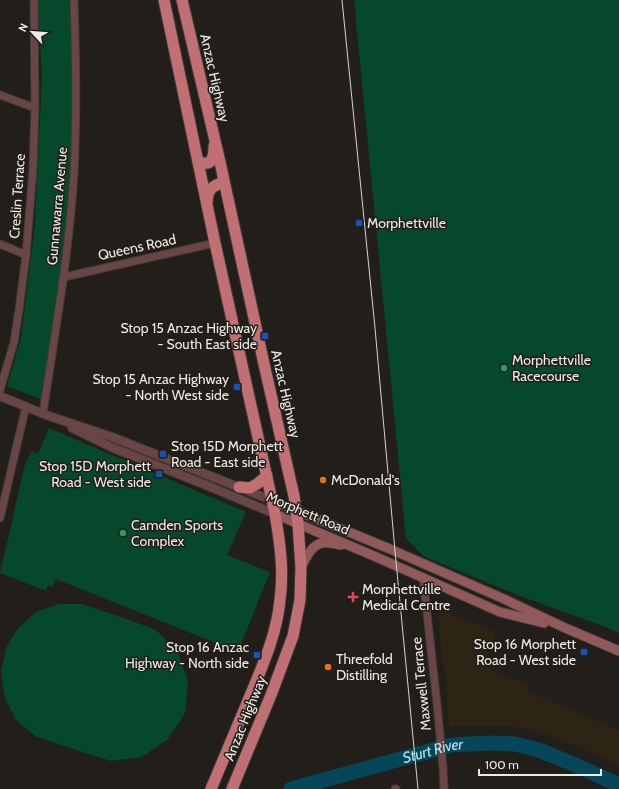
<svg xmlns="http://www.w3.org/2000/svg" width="619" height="789" font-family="Cabin,sans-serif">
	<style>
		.industrial { fill: #2e2415 }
		.green { fill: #05482c }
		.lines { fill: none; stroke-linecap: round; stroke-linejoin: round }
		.river { stroke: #054759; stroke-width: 15 }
		.minor-casing { stroke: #3e3b36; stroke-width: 9 }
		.tertiary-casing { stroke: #3e3b36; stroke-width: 10 }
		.secondary-casing { stroke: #3e3b36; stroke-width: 11 }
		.trunk-casing { stroke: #3e3b36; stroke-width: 13 }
		.minor { stroke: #694546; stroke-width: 7 }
		.tertiary { stroke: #694546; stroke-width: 8 }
		.secondary { stroke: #92595b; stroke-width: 9 }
		.trunk { stroke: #c07072; stroke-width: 11 }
		.tram { stroke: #d7d4cf; stroke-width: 1 }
		.transit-dot { fill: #1a4fb4; stroke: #221e19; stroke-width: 1.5 }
		.leisure-dot { fill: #2e9e5b; stroke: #221e19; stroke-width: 1.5 }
		.food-dot { fill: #e8710a; stroke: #221e19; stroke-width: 1.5 }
		.health-dot { fill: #e0444e; stroke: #221e19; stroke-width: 1.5 }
		.labels { text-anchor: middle; stroke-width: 3; stroke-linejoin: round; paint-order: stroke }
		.street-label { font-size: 14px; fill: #edeae6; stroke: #221e19 }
		.poi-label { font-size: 14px; fill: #edeae6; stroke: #221e19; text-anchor: start }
		.water-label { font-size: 15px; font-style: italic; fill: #b4e5f7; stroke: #221e19 }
	</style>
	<rect width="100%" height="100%" fill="#221e19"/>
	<!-- industrial -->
	<path class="industrial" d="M438 609 496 632 483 666 529 685 527 691 619 730V766L574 745 545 734 523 728 502 726H449L446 675 445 674 442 660Z"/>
	<!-- green -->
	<g class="green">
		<path d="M37 0H71L73 153 61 277 43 400 7 386 21 338 35 224 42 75Z"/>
		<path d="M354 0H619V633L603 626 517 595 423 556 406 538Z"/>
		<path d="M49 428 246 512 227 555 270 572 238 652 56 579 52 587 48 585 46 591 0 573 25 464 32 451 38 454Z"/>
		<path d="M59 604H82L127 619 156 630 178 652 188 682 185 713 168 739 142 757 111 761 82 752 35 736 17 721 5 699 1 673 6 648 18 628 36 612Z"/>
	</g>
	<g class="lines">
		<!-- river -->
		<path class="river" id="s1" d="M291 789 430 751 451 745 489 743 515 744 539 750 580 767 619 785"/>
		<defs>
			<g id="minor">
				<path d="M0 95 35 108"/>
				<path d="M0 244 26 255"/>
				<path d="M64 277 215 243"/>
				<path d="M0 390 14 342 19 310 26 255 33 169 35 108 34 0"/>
				<path d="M43 413C55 333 69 254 74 173 77 115 76 58 74 0"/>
				<path d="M0 518 26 406"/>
				<path d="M423 577 437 704 443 767 444 789"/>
				<path d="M395 789H396"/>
			</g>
			<g id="tertiary">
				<path d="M0 396 46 415 112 437 271 500"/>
				<path d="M72 428 111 447 206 485 275 514"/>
			</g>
			<g id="secondary">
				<path d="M271 500 390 549 504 599 563 627 619 651"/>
				<path d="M275 514 374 556 500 612 544 623"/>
				<path d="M301 567C306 559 311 545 322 543 328 542 335 544 341 545"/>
			</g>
			<g id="trunk">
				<path d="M164 0 215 243 275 514C280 542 284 571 280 600 277 633 263 665 250 696 237 727 224 758 211 789"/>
				<path d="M182 0 220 162 264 364 294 496 298 524 301 567 300 600 293 636 271 695 232 789"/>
				<path d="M198 161C212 168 214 157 214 146"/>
				<path d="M207 202C208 189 212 186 224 182"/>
				<path d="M239 487 250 488 257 484 267 476"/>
			</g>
		</defs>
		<!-- minor casing -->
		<use href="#minor" class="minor-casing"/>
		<!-- tertiary casing -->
		<use href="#tertiary" class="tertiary-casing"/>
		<!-- secondary casing -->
		<use href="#secondary" class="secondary-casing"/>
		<!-- trunk casing -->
		<use href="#trunk" class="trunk-casing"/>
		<!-- minor -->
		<use href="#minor" class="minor"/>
		<!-- tertiary -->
		<use href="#tertiary" class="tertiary"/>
		<!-- secondary -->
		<use href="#secondary" class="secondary"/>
		<!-- trunk -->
		<use href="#trunk" class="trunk"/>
		<!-- tram -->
		<path class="tram" d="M342 0 375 328 395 551 418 789"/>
	</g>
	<!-- markers -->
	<g class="transit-dot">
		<rect x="355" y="219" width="8" height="8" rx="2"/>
		<rect x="261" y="332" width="8" height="8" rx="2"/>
		<rect x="233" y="383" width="8" height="8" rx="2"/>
		<rect x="159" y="450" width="8" height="8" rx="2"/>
		<rect x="155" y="470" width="8" height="8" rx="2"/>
		<rect x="580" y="648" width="8" height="8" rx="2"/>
		<rect x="253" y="651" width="8" height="8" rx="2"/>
	</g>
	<g class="leisure-dot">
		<circle cx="504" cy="368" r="4"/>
		<circle cx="123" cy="533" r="4"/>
	</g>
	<g class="food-dot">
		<circle cx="323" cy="480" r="4"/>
		<circle cx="328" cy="667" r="4"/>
	</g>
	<path class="health-dot" d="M351 591h4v4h4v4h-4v4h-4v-4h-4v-4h4z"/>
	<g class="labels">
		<!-- street labels -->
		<g class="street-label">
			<text transform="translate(215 78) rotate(77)" y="5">Anzac Highway</text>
			<text transform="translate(17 196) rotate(-86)" y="5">Creslin Terrace</text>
			<text transform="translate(57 206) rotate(-85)" y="5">Gunnawarra Avenue</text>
			<text transform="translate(137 247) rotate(-12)" y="5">Queens Road</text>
			<text transform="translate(286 394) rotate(77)" y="5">Anzac Highway</text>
			<text transform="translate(308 513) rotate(23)" y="5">Morphett Road</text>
			<text transform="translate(421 684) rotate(-96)" y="5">Maxwell Terrace</text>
			<text transform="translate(245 718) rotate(-68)" y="5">Anzac Highway</text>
		</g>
		<!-- poi labels -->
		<g class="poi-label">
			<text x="367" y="228">Morphettville</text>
			<text x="257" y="333" text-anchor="end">Stop 15 Anzac Highway<tspan x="257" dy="16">- South East side</tspan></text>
			<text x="512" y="365">Morphettville<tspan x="512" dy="16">Racecourse</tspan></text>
			<text x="229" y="384" text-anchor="end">Stop 15 Anzac Highway<tspan x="229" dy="16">- North West side</tspan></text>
			<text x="171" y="451">Stop 15D Morphett<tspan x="171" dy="16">Road - East side</tspan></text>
			<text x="151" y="471" text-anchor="end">Stop 15D Morphett<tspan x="151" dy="16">Road - West side</tspan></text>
			<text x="331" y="485">McDonald's</text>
			<text x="131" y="530">Camden Sports<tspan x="131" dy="16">Complex</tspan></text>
			<text x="362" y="594">Morphettville<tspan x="362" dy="16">Medical Centre</tspan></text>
			<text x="576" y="649" text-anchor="end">Stop 16 Morphett<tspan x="576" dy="16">Road - West side</tspan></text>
			<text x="249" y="652" text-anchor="end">Stop 16 Anzac<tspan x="249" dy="16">Highway - North side</tspan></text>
			<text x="336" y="664">Threefold<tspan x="336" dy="16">Distilling</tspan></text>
		</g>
		<!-- water labels -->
		<g class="water-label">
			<text dy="5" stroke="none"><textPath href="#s1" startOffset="147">Sturt River</textPath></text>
		</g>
	</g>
	<!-- north arrow -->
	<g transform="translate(32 32) rotate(296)" stroke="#221e19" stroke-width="3" paint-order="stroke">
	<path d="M0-3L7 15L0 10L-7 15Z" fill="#edeae6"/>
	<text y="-6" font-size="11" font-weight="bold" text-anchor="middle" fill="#edeae6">N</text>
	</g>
	<!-- scale -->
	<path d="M479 769v6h122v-6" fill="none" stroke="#edeae6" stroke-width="2"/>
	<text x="485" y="769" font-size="12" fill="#edeae6" stroke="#221e19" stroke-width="3" paint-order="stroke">100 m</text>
</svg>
